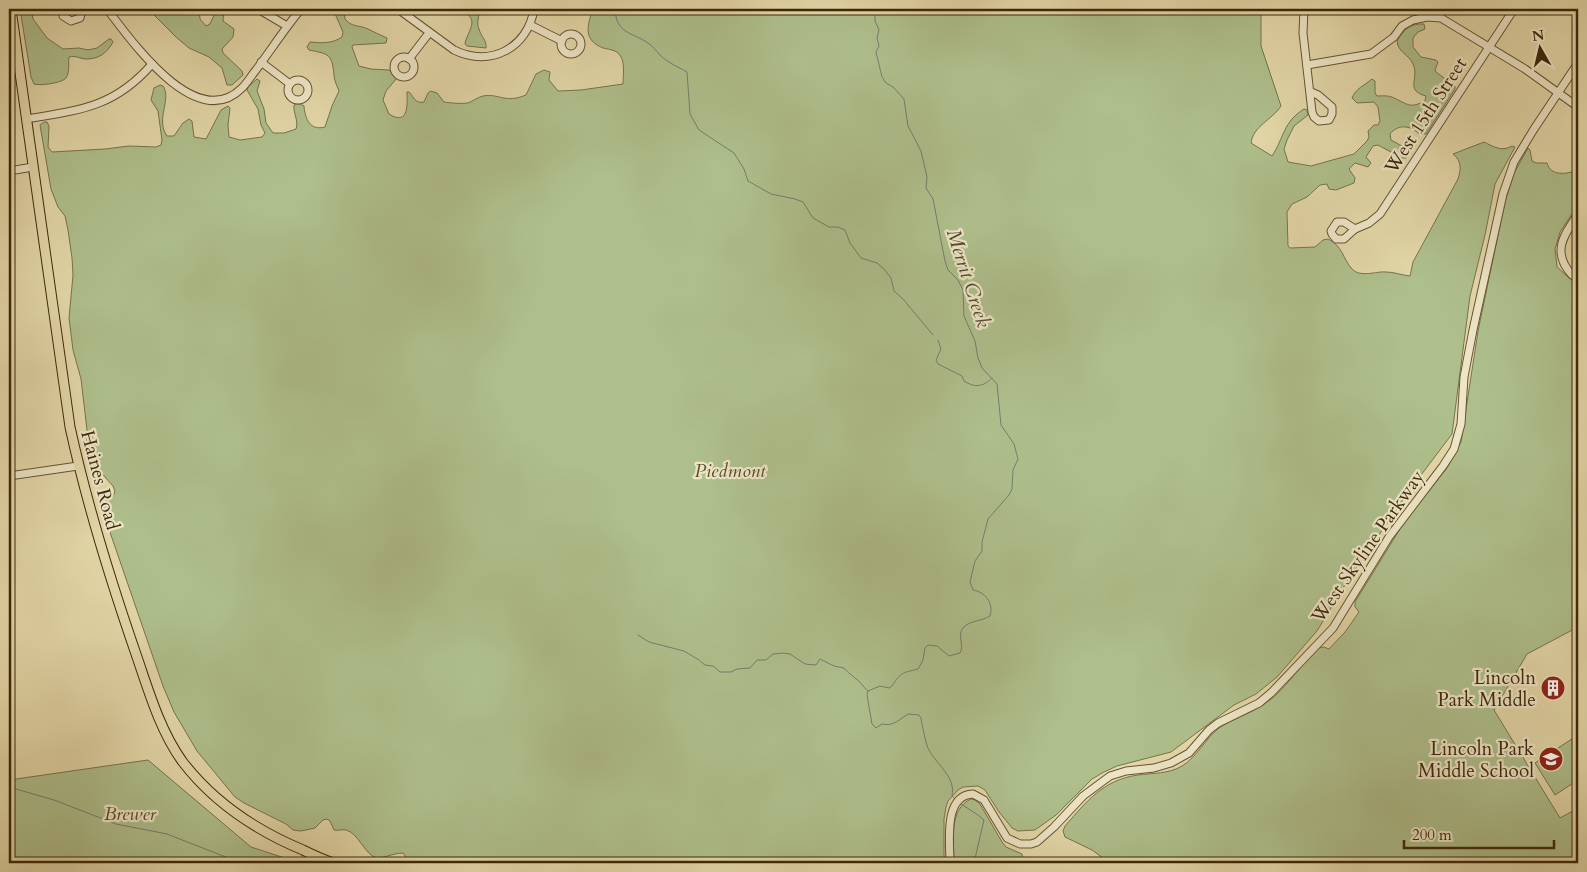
<svg xmlns="http://www.w3.org/2000/svg" width="1587" height="872" font-family="Cardo,serif">
	<style>
		.green { fill: #aebf8c; stroke: #76744b }
		.lines { fill: none; stroke-linecap: round; stroke-linejoin: round }
		.stream { stroke: #757d70; stroke-width: 1 }
		.minor-casing { stroke: #665432; stroke-width: 9 }
		.major-casing { stroke: #3d280a; stroke-width: 11 }
		.minor { stroke: #ede5c6; stroke-width: 7 }
		.major { stroke: #e3d7a8; stroke-width: 9 }
		.labels { text-anchor: middle; stroke-width: 4.5; stroke-linejoin: round; paint-order: stroke }
		.street-label { font-size: 19px; fill: #3d280a; stroke: #ede5c6 }
		.park-label { font-size: 19px; font-style: italic; fill: #594e2a; stroke: #ede5c6 }
		.poi-label { font-size: 19px; fill: #3d280a; stroke: #ede5c6; text-anchor: end }
		.water-label { font-size: 20px; font-style: italic; fill: #544c34; stroke: #ede5c6 }
	</style>
	<rect width="100%" height="100%" fill="#e3d7a8"/>
	<filter id="stains"><feTurbulence type="fractalNoise" baseFrequency=".004" numOctaves="4"/><feColorMatrix values="0 0 0 0 .2 0 0 0 0 .09 0 0 0 0 .02 0 0 0 .5 -.17"/></filter>
	<radialGradient id="worn" r=".72"><stop offset=".6" stop-color="#630" stop-opacity="0"/><stop offset="1" stop-color="#630" stop-opacity=".3"/></radialGradient>
	<!-- green -->
	<g class="green">
		<path d="M20 9H31L33 19 47 38 63 49 79 48 88 50 97 48 109 39H111L113 42C107 53 99 59 86 59 80 59 76 55 69 57 68 63 70 72 66 78 62 83 40 86 34 84L31 77Z"/>
		<path d="M148 9H199L200 19 206 26 210 24 217 9H224L223 21 234 29 233 37 222 49 223 53 242 71 243 75 232 85H227L222 68 209 57 189 48 176 37Z"/>
		<path d="M333 9H344L345 19C351 27 359 25 368 29 374 32 380 35 387 38L386 43 353 45 352 47 359 66 371 69 389 70 397 78 386 91 383 100 389 114C410 127 407 102 407 92H409C414 97 415 104 424 102L428 93 431 91 437 93 444 102C451 103 461 104 468 103 473 101 478 97 483 96 500 93 504 104 526 95L536 74 544 70 550 72 549 80 558 91 581 90 623 84C623 75 626 60 618 53 615 50 607 49 603 48 583 40 587 26 593 9H1261V46L1281 106C1272 120 1253 126 1251 143L1272 156C1284 138 1283 122 1304 109L1307 110 1308 115 1294 126 1287 140 1284 149 1288 162 1311 166 1354 154 1367 141 1369 137 1368 131 1374 125H1378L1380 121 1378 107 1374 102 1357 103 1352 98C1356 88 1364 86 1372 79L1375 81V93L1377 96C1383 96 1388 95 1394 98 1408 104 1409 109 1425 101L1426 96C1404 90 1420 79 1413 64 1409 54 1398 53 1397 41 1403 30 1411 23 1424 24L1425 29 1418 32 1413 38V47L1421 57 1436 60 1438 62 1435 70 1436 72 1455 86V89L1426 134H1419C1410 125 1398 124 1390 134L1391 140 1409 150 1410 153 1406 158H1402L1378 145 1373 146 1366 157 1371 163 1368 167 1355 163 1349 169 1355 178 1354 183 1336 190 1329 189 1327 184 1320 185 1307 197 1292 204 1287 212 1288 246 1290 248 1315 247 1323 240 1328 239C1342 245 1343 259 1352 269 1361 278 1376 271 1386 272 1394 272 1401 275 1410 276L1413 262 1458 179C1461 170 1462 161 1453 154L1484 142C1494 147 1502 152 1512 146L1515 147 1495 184 1485 235 1470 296 1452 434 1412 487 1348 580 1317 631 1277 677 1256 694 1234 705 1171 752 1117 766 1104 772 1092 779 1056 815 1035 830 1018 831 1012 828 999 812 985 790 978 786 963 787 958 790 948 801 946 807 944 819V863H410L403 853C394 853 381 859 376 858 365 854 357 832 346 830 342 829 339 831 334 830L330 821 327 819 323 820 315 828 301 831 293 830 286 824 244 803 235 797 197 751 174 712 163 686 102 509 103 502 113 497 115 491 113 486 91 461 87 451V430L81 379 73 350 69 318 73 275 72 258 68 230 65 216 58 207 51 189 40 125 44 122H47L49 126 48 147 52 152 105 149 129 146 156 147 161 145 162 140 158 111 151 100 154 88 160 85 163 86C172 100 155 119 167 136H174L183 123 189 119 192 121 194 137 206 139 221 110 228 106 230 108 228 125 229 137 240 140 262 137 265 133 261 125 258 109 247 90 248 87 257 79 260 81 257 91 264 109 266 123 273 133H284L296 129C299 121 293 113 294 105 297 103 301 104 304 106 305 119 310 131 325 127L332 106 339 91C337 86 334 80 334 75 332 54 329 54 309 50L307 47 310 42C321 43 332 44 342 37L343 32Z"/>
		<path d="M453 9H481C479 15 476 23 479 29 481 37 487 40 486 48L467 46 465 44C466 34 480 20 465 13 461 11 457 11 453 9Z"/>
		<path d="M1528 148 1530 150 1532 161 1536 163H1547C1551 177 1567 174 1578 170V205L1560 232 1555 249 1557 267 1577 285 1578 627 1527 654 1494 710 1560 818 1578 808V863H1110L1092 850 1065 837 1063 831 1065 826C1087 801 1103 780 1138 775 1152 773 1169 774 1182 766 1197 757 1205 739 1219 728 1233 719 1249 714 1263 705 1285 691 1299 666 1318 648L1324 647 1329 649 1345 632 1359 612 1355 607V602L1406 519 1447 468 1461 442 1478 331 1505 202 1514 173Z"/>
		<path d="M1578 735V780L1555 795 1535 763Z"/>
		<path d="M148 760 251 847 300 863H9V780Z"/>
		<path d="M971 799 975 800 980 804 1002 842 1006 847 1022 854 1024 863H954C954 843 948 809 971 799Z"/>
	</g>
	<g class="lines">
		<!-- stream -->
		<g class="stream">
			<path d="M615 9C616 34 632 32 648 43 653 46 656 51 660 55 667 62 678 67 687 72L690 114 699 130 734 153 744 169 748 181 771 194 795 199 803 202 813 218 829 227H838L845 230 850 243 861 258 877 263 884 269 891 278 894 291 903 299 933 335"/>
			<path d="M870 9 875 13V21L879 30 877 38 879 46 876 52 882 77 886 83 893 87 904 99 908 126 921 151 927 177 926 188 933 199 945 261 948 270 958 280 963 290 964 316 975 341 978 358 982 368 997 384 1001 425 1014 444 1018 459 1013 470 1012 489 1009 495 988 519 982 542V551L975 561 970 582 973 590C985 592 994 603 990 616 982 621 969 621 964 627 956 634 965 645 960 653L949 656 937 646 928 645 925 648 923 660 918 669C902 673 901 672 892 686L889 688 880 686 868 691 867 695 872 724 876 728 882 724C893 727 900 719 908 714L919 715 921 718C922 724 926 746 929 750 937 765 956 777 952 796L956 800"/>
			<path d="M938 340 941 349 936 360 938 364 962 376 964 381C975 388 983 387 992 378"/>
			<path d="M638 635 649 642 684 651 699 660"/>
			<path d="M700 661 705 665 713 666 720 672H731L737 669 750 668 757 660H766L773 654 783 653 790 654 805 664 816 665 820 659 834 666 844 668C849 674 851 674 856 679 860 681 863 687 868 691"/>
			<path d="M9 787 54 800 116 824 167 834 241 863"/>
			<path d="M961 804 978 815 984 820 974 863"/>
		</g>
		<defs>
			<g id="minor">
				<path d="M63 9V16L71 21 80 18 82 9"/>
				<path d="M107 9C131 40 196 134 242 88 247 83 251 76 256 70 271 50 285 28 301 9"/>
				<path d="M258 9 287 26"/>
				<path d="M398 9 454 50C490 68 528 48 534 9"/>
				<path d="M1304 9 1303 33 1312 112 1314 117 1319 121 1329 120 1332 114V107L1318 95 1311 92"/>
				<path d="M530 25 562 41"/>
				<circle cx="571" cy="44" r="10"/>
				<circle cx="404" cy="67" r="10"/>
				<path d="M409 59 429 33"/>
				<path d="M261 62 290 84"/>
				<path d="M1307 65 1371 54 1394 37 1402 26 1413 20 1427 17 1441 18 1525 69 1578 107"/>
				<circle cx="298" cy="90" r="10"/>
				<path d="M27 119C80 110 115 107 152 64"/>
				<path d="M9 171 33 167"/>
				<path d="M1337 222H1344L1355 229 1344 239H1336L1332 234 1331 231Z"/>
				<path d="M1355 229 1369 223 1380 214 1514 9"/>
				<path d="M1572 275C1551 252 1564 235 1578 214"/>
				<path d="M9 476 78 466"/>
				<path d="M950 863C950 843 943 795 973 794L984 800 1007 838 1020 844H1031L1037 842 1054 827 1083 796 1110 776 1126 771 1154 768 1171 763 1189 753 1209 730 1218 723 1259 703 1271 693 1333 628 1389 537 1443 466 1454 449 1461 424 1464 377 1473 330 1503 194 1514 162 1534 129 1578 63"/>
			</g>
			<path id="major" d="M11 9 70 427C87 505 111 582 137 657 149 692 160 730 182 761 214 803 255 830 303 850 313 855 323 860 334 863"/>
		</defs>
		<!-- minor casing -->
		<use href="#minor" class="minor-casing"/>
		<!-- major casing -->
		<use href="#major" class="major-casing"/>
		<!-- minor -->
		<use href="#minor" class="minor"/>
		<!-- major -->
		<use href="#major" class="major"/>
	</g>
	<!-- icons -->
	<defs>
		<symbol id="building-disc" viewBox="-11 -11 22 22"><circle r="9.5" fill="#8f2418" stroke="#ede5c6"/><path d="M-4-6H4V6H1V3H-1V6H-4ZM-2.5-4.3h1.7v1.8h-1.7ZM.8-4.3h1.7v1.8H.8ZM-2.5-1h1.7V.8h-1.7ZM.8-1h1.7V.8H.8Z" fill="#fff"/></symbol>
		<symbol id="school-disc" viewBox="-11 -11 22 22"><circle r="9.5" fill="#8f2418" stroke="#ede5c6"/><path d="M0-5L7-2L0 1L-7-2ZM-4 1L0 2.5L4 1V4Q0 6-4 4Z" fill="#fff"/></symbol>
	</defs>
	<g fill-rule="evenodd">
		<use href="#building-disc" x="1539" y="674" width="28" height="28"/>
		<use href="#school-disc" x="1537" y="745" width="28" height="28"/>
	</g>
	<g class="labels">
		<!-- street labels -->
		<g class="street-label">
			<text transform="translate(1425 115) rotate(-57)" y="7">West 15th Street</text>
			<text transform="translate(101 480) rotate(75)" y="7">Haines Road</text>
			<text transform="translate(1367 546) rotate(-55)" y="7">West Skyline Parkway</text>
		</g>
		<!-- park labels -->
		<g class="park-label">
			<text x="730" y="477">Piedmont</text>
			<text x="130" y="820">Brewer</text>
		</g>
		<!-- poi labels -->
		<g class="poi-label">
			<text x="1536" y="684">Lincoln<tspan x="1536" dy="22">Park Middle</tspan></text>
			<text x="1534" y="755">Lincoln Park<tspan x="1534" dy="22">Middle School</tspan></text>
		</g>
		<!-- water labels -->
		<g class="water-label">
			<text transform="translate(969 278) rotate(72)" y="7">Merrit Creek</text>
		</g>
	</g>
	<!-- margin -->
	<rect width="1587" height="872" fill="none" stroke="#e3d7a8" stroke-width="30"/>
	<rect x="10" y="10" width="1567" height="852" fill="none" stroke="#3d280a" stroke-width="2.5"/>
	<rect x="15" y="15" width="1557" height="842" fill="none" stroke="#3d280a"/>
	<!-- north arrow -->
	<g transform="translate(1540 48) rotate(352)" stroke="#ede5c6" stroke-width="4" paint-order="stroke">
	<path d="M0-4L9 19L0 12L-9 19Z" fill="#3d280a"/>
	<text y="-8" font-size="14" font-weight="bold" text-anchor="middle" fill="#3d280a">N</text>
	</g>
	<!-- scale -->
	<path d="M1404 840v8h150v-8" fill="none" stroke="#3d280a" stroke-width="2.5"/>
	<text x="1412" y="840" font-size="15" fill="#3d280a" stroke="#ede5c6" stroke-width="4" paint-order="stroke">200 m</text>
	<rect width="100%" height="100%" filter="url(#stains)"/>
	<rect width="100%" height="100%" fill="url(#worn)"/>
</svg>
